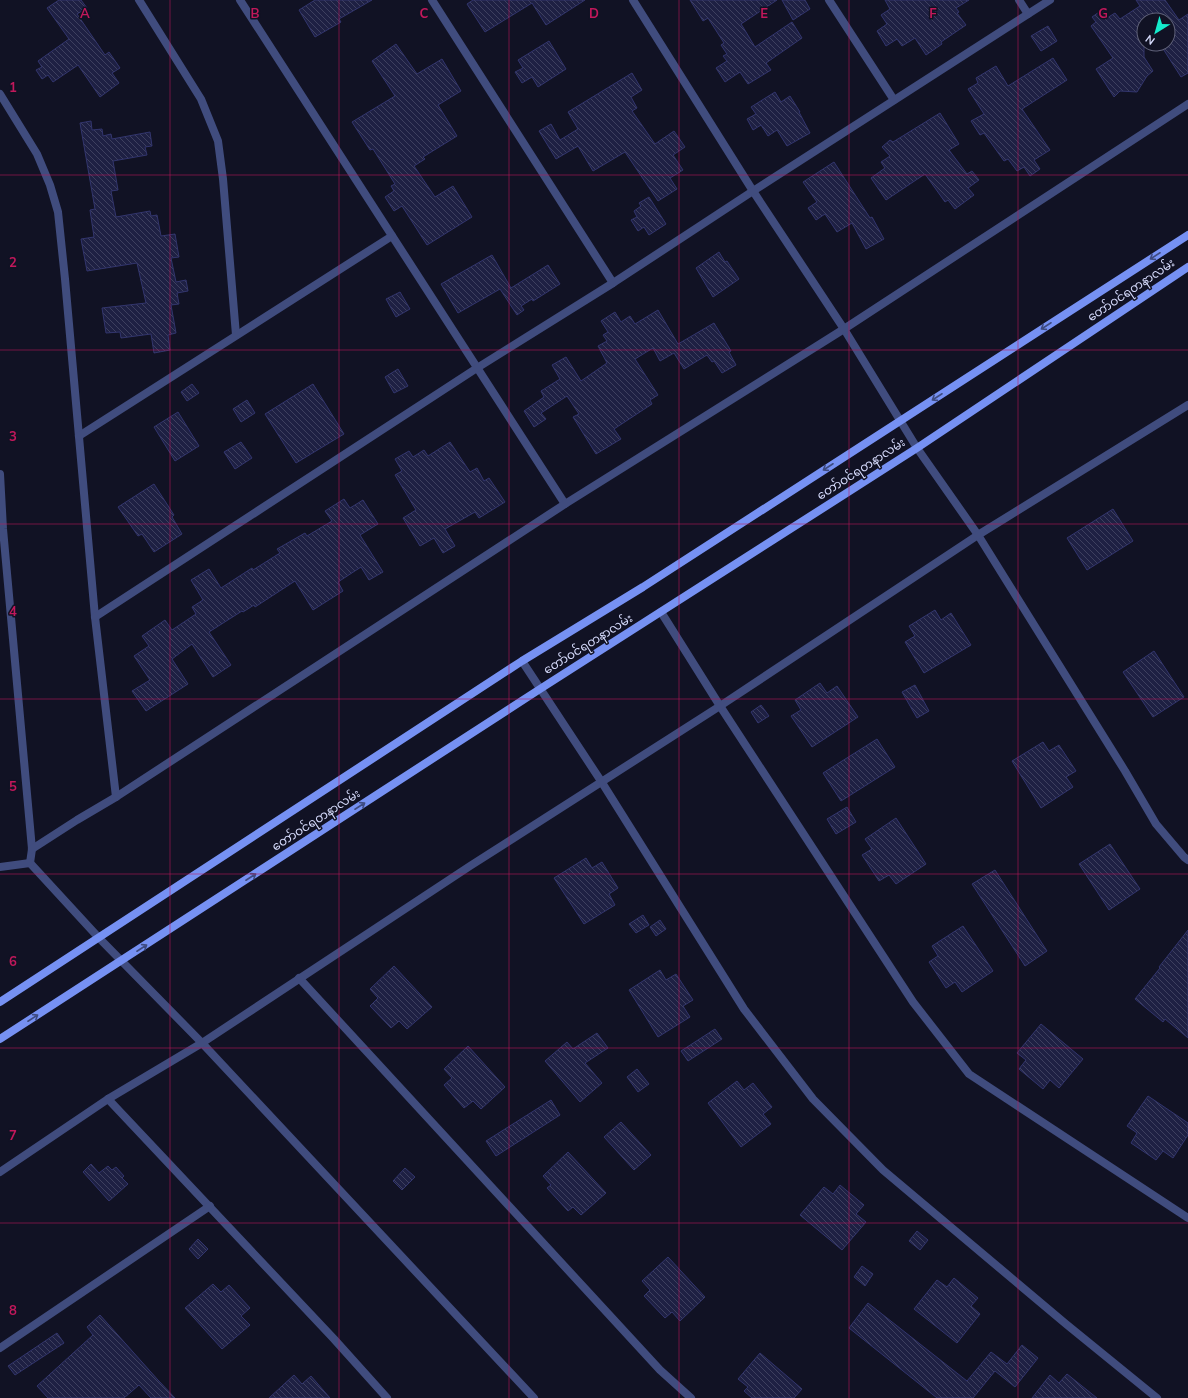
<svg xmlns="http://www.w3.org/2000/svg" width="1188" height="1398" font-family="Mulish,'Noto Sans Myanmar',sans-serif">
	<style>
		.building { fill: url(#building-back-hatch); stroke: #32356d }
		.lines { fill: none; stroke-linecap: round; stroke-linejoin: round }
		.street { stroke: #404c7e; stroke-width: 8 }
		.secondary { stroke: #7691f3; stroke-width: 8 }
		.oneway { stroke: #3e4b81 }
		.grid { fill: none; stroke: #c2185b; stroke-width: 1; stroke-opacity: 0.55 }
		.labels { text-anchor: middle; stroke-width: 3; stroke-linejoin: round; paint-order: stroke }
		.street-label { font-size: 12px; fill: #d6dbfc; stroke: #111224 }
		.grid-label { font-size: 13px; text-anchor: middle; font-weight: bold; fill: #c2185b; stroke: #111224; stroke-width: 3; stroke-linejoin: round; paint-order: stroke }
	</style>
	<defs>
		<pattern id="building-back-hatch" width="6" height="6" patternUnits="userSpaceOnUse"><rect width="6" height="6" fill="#1e2043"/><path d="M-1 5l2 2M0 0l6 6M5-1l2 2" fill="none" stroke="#3e405f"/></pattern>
	</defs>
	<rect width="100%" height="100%" fill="#111224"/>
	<!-- building -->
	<g class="building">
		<path d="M59 0H81L87 8 77 14 105 55 109 52 120 68 112 73 119 83 100 97 78 65 53 82 48 75 42 79 36 70 42 67 38 61 69 39 47 8Z"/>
		<path d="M315 0H372L339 19 341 22 315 37 299 10Z"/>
		<path d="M473 0H585L546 25 532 3 485 32 467 4Z"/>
		<path d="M690 0H777L741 24 743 27 755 47 792 22 802 38 766 63 771 70 748 84 740 72 725 82 716 68 727 61 723 56 727 54 721 45 724 43 708 18 703 21Z"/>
		<path d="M782 0H805L810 9 793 20Z"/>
		<path d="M885 0H969L956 8 959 12 957 13 966 25 941 42 942 44 926 55 915 38 902 46 897 39 886 46 877 31 887 24 881 15 890 9Z"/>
		<path d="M1136 0H1165L1179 20 1188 14V73L1181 77 1160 44H1168V20L1144 19V57L1153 71 1147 76 1137 92 1120 91 1114 97 1096 69 1113 58 1091 26 1096 22 1092 17 1102 10 1107 18 1115 13 1120 19 1140 6Z"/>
		<path d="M1048 26 1057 41 1041 51 1031 36Z"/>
		<path d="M549 41 566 69 538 87 532 77 522 83 515 72 523 68 518 60Z"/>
		<path d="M396 44 417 74 442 59 461 91 438 105 457 136 423 157 425 159 414 166 435 197 453 186 472 217 427 245 402 206 394 211 385 197 394 191 391 186 395 184 373 149 370 150 352 122 395 96 372 61Z"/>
		<path d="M1053 58 1067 80 1022 109 1050 150 1034 160 1040 169 1030 176 1024 167 1017 171 1008 159 1004 161 984 133 980 135 971 121 984 114 968 89 978 83 976 78 996 66 1008 86Z"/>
		<path d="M632 73 642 90 631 97 637 108 632 111 655 144 674 131 685 147 673 155 683 170 670 178 677 189 658 201 625 152 593 171 578 146 556 159 539 131 551 124 560 140 578 129 568 112Z"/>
		<path d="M775 92 781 102 790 96 800 112H799L810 133 787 146 777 130 768 136 761 125 753 130 747 119 756 114 751 107Z"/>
		<path d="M940 113 959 144 949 150 967 174 972 171 979 180 968 188 974 195 955 209 948 200 945 202 925 174 886 200 871 178 885 168 881 162 890 156 882 147 890 140 893 142Z"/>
		<path d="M91 121 92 130 102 129 103 136 111 134 112 139 150 132 152 146 145 147 147 155 113 161 118 190 111 191 116 217 150 211 151 216 157 215 161 236 175 234 179 257 171 258 176 282 186 280 188 291 177 293 179 304 171 305 176 333 168 335 170 350 154 353 151 334 121 338 120 332 106 333 102 308 146 303 137 263 87 271 81 239 94 237 90 210 95 209 80 123Z"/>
		<path d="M834 162 870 218 872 217 884 239 866 249 852 223 837 232 825 214 816 220 808 208 817 202 803 182Z"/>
		<path d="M649 197 666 224 649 235 644 227 638 231 631 220 637 217 634 211 641 206 639 203Z"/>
		<path d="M719 252 725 262 727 261 739 279 713 297 696 268Z"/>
		<path d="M492 255 511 288 548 265 560 284 533 301 532 299 521 306 524 310 517 315 500 289 458 313 441 284Z"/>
		<path d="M400 292 410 309 396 317 386 299Z"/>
		<path d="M658 310 678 344 714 323 731 351 729 352 736 365 722 373 714 361 712 362 707 355 684 369 674 353 660 361 653 348 635 359 658 395 650 400 652 404 614 429 621 439 596 454 573 417 579 414 567 396 541 413 546 419 534 427 524 411 544 397 541 391 560 379 552 365 566 357 581 381 607 363 598 346 607 341 603 335 608 332 601 321 615 312 621 322 630 316 635 324Z"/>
		<path d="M398 369 408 386 394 393 385 377Z"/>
		<path d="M192 384 199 393 187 401 181 392Z"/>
		<path d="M313 384 344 434 296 463 265 414Z"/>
		<path d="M247 400 255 413 241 422 233 409Z"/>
		<path d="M178 412 199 446 175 461 154 427Z"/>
		<path d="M241 442 252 458 235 469 224 452Z"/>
		<path d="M450 442 470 472 477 468 484 481 489 478 505 502 479 518 475 512 445 529 455 546 443 553 434 538 420 546 403 518 416 510 395 475 402 471 395 459 409 451 413 457 424 450 428 456Z"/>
		<path d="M154 484 174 515 172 517 182 534 154 552 142 534 138 536 118 507Z"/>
		<path d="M344 499 350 508 363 500 378 524 360 535 383 572 369 580 361 567 338 582 343 591 313 610 295 581 255 607 254 605 243 612 242 611 209 632 231 665 213 677 192 644 172 659 188 684 146 711 132 691 150 680 134 656 149 646 142 636 165 620 172 630 196 614 192 607 203 600 191 580 209 569 221 588 252 568 253 570 280 553 277 549 305 533 307 536 332 521 325 511Z"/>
		<path d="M1113 509 1133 541 1087 570 1067 538Z"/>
		<path d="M935 610 941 620 951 613 971 645 924 673 905 642 915 636 909 626Z"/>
		<path d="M1154 651 1184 697 1153 717 1123 672Z"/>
		<path d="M820 683 827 693 837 686 858 717 812 747 791 716 801 710 795 700Z"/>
		<path d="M915 685 929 711 917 718 902 692Z"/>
		<path d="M761 705 769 716 758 723 751 712Z"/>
		<path d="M877 739 895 767 841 801 823 773Z"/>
		<path d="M1043 742 1049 751 1059 745 1076 771 1066 777 1073 787 1041 808 1012 761Z"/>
		<path d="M847 807 856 822 836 834 827 819Z"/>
		<path d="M896 818 926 864 896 884 889 875 879 881 862 855 872 849 865 839Z"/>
		<path d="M1110 844 1140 889 1109 910 1079 864Z"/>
		<path d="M586 858 592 868 602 862 618 888 609 894 615 905 584 924 554 878Z"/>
		<path d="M995 870 1047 951 1025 966 972 884Z"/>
		<path d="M643 915 649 925 636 933 629 924Z"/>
		<path d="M660 920 666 929 656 936 650 927Z"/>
		<path d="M963 926 993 971 962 992 955 982 946 988 929 962 938 956 932 946Z"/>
		<path d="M1188 930V1038L1165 1019 1163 1022 1135 999 1160 968 1159 967Z"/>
		<path d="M394 966 432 1007 407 1029 399 1021 391 1028 370 1006 378 998 370 989Z"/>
		<path d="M660 970 666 980 676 974 693 1000 683 1006 690 1017 658 1037 629 990Z"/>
		<path d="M1041 1024 1083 1059 1059 1088 1050 1080 1043 1089 1019 1069 1026 1060 1017 1053Z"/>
		<path d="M715 1029 722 1039 688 1061 681 1051Z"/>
		<path d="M597 1033 608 1048 585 1063 602 1083 580 1102 545 1061 567 1042 573 1049Z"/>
		<path d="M468 1046 505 1087 481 1109 473 1101 464 1108 444 1085 452 1078 444 1069Z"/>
		<path d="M637 1069 649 1084 638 1092 627 1077Z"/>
		<path d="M737 1081 744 1090 753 1083 772 1107 763 1114 771 1124 741 1147 708 1103Z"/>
		<path d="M1148 1096 1188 1123V1135L1173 1158 1163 1151 1156 1160 1131 1143 1137 1133 1127 1126Z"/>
		<path d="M551 1100 560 1115 496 1156 486 1141Z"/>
		<path d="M621 1122 651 1155 634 1170 604 1137Z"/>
		<path d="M568 1152 606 1193 581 1215 573 1207 568 1211 547 1188 551 1185 543 1176Z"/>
		<path d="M91 1164 99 1173 108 1166 112 1170 116 1167 124 1176 122 1178 128 1184 109 1201 83 1172Z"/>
		<path d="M405 1168 415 1177 402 1190 393 1181Z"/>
		<path d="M840 1185 864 1205 856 1214 866 1222 842 1250 800 1215 824 1187 833 1194Z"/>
		<path d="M917 1231 928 1240 920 1250 909 1241Z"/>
		<path d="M198 1239 208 1249 198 1259 189 1249Z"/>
		<path d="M668 1257 705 1297 680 1321 672 1312 665 1318 644 1296 650 1290 642 1281Z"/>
		<path d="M862 1266 873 1274 865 1286 854 1277Z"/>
		<path d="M954 1278 978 1298 971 1306 980 1314 957 1343 914 1309 937 1280 947 1287Z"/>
		<path d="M213 1284 221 1292 229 1285 250 1308 241 1316 250 1325 222 1349 185 1308Z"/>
		<path d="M868 1303 967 1381 991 1352 1007 1364 1022 1345 1038 1358 1015 1387 995 1371 973 1398H937L849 1328Z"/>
		<path d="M100 1315 158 1380 175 1398H151L139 1385 124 1398H48L37 1386 93 1335 87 1327Z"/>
		<path d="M57 1333 64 1343 15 1375 8 1366Z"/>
		<path d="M760 1353 802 1389 794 1398H752L744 1391 748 1387 738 1379Z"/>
		<path d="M1067 1374 1097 1398H1032L1050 1375 1059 1383Z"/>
		<path d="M294 1375 302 1384 311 1376 330 1398H269Z"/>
	</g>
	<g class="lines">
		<!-- street -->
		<g class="street">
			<path d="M139 0 201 99 218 141 223 179 236 335"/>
			<path d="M240 0 565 504"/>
			<path d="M432 0 613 283"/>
			<path d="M633 0 753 191 844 329 917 448 978 535 1125 771 1156 824 1184 857 1188 860"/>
			<path d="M829 0 894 100"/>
			<path d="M1019 0 1028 14"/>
			<path d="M0 94 37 154 50 185 58 212 65 279 95 617 116 797"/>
			<path d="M79 436 392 236"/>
			<path d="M0 474 3 529 32 849 30 863"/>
			<path d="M661 612 720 706 913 1002 969 1074 1188 1218"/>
			<path d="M95 617 477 368 613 283 753 191 1050 0"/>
			<path d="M522 661 601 781 744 1009 813 1099 883 1170 1066 1324 1157 1398"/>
			<path d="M32 849 77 820 116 797 565 504 844 329 1188 104"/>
			<path d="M30 863 99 938 202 1043 534 1398"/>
			<path d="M0 867 30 863"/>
			<path d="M299 978 660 1370 691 1398"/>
			<path d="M108 1099 334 1339 387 1398"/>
			<path d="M0 1172 108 1099 202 1043 470 866 720 706 978 535 1188 405"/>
			<path d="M0 1348 210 1206"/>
		</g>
		<!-- secondary -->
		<g class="secondary">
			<path d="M0 1002 522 661 643 587 1188 235"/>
			<path d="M0 1039 540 689 917 448 1188 267"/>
		</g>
	</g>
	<!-- one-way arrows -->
	<defs><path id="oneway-shaft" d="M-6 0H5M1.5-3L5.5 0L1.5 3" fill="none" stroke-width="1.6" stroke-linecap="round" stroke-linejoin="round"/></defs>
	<g class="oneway">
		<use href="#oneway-shaft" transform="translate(1155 256) rotate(147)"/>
		<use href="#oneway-shaft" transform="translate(1046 326) rotate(147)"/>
		<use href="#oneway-shaft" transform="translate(937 397) rotate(147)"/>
		<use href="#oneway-shaft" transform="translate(828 467) rotate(147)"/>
		<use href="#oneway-shaft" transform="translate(360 806) rotate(-33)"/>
		<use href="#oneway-shaft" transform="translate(251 877) rotate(-33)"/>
		<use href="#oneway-shaft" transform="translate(142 948) rotate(-33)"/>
		<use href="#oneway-shaft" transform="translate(33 1018) rotate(-33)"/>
	</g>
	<!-- grid -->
	<path class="grid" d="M170 0V1398M339 0V1398M509 0V1398M679 0V1398M849 0V1398M1018 0V1398M0 175H1188M0 350H1188M0 524H1188M0 699H1188M0 874H1188M0 1048H1188M0 1223H1188"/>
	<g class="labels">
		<!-- street labels -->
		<g class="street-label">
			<text transform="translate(1131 290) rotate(-34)" y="4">တော်ဝင်ရတနာလမ်း</text>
			<text transform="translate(861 469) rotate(-33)" y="4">တော်ဝင်ရတနာလမ်း</text>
			<text transform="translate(588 644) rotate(-32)" y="4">တော်ဝင်ရတနာလမ်း</text>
			<text transform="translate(316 820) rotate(-33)" y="4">တော်ဝင်ရတနာလမ်း</text>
		</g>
	</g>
	<g class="grid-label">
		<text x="85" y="18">A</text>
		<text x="255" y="18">B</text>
		<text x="424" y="18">C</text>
		<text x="594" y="18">D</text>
		<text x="764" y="18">E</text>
		<text x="933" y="18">F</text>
		<text x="1103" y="18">G</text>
		<text x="13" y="92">1</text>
		<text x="13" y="267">2</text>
		<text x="13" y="441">3</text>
		<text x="13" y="616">4</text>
		<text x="13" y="791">5</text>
		<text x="13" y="966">6</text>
		<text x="13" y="1140">7</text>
		<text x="13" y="1315">8</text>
	</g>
	<!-- north arrow -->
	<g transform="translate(1156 32) rotate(217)"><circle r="19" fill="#111224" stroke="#60627a"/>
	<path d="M0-3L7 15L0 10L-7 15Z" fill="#14eacb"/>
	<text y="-6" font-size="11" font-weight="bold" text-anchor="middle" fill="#d6dbfc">N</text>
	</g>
</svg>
